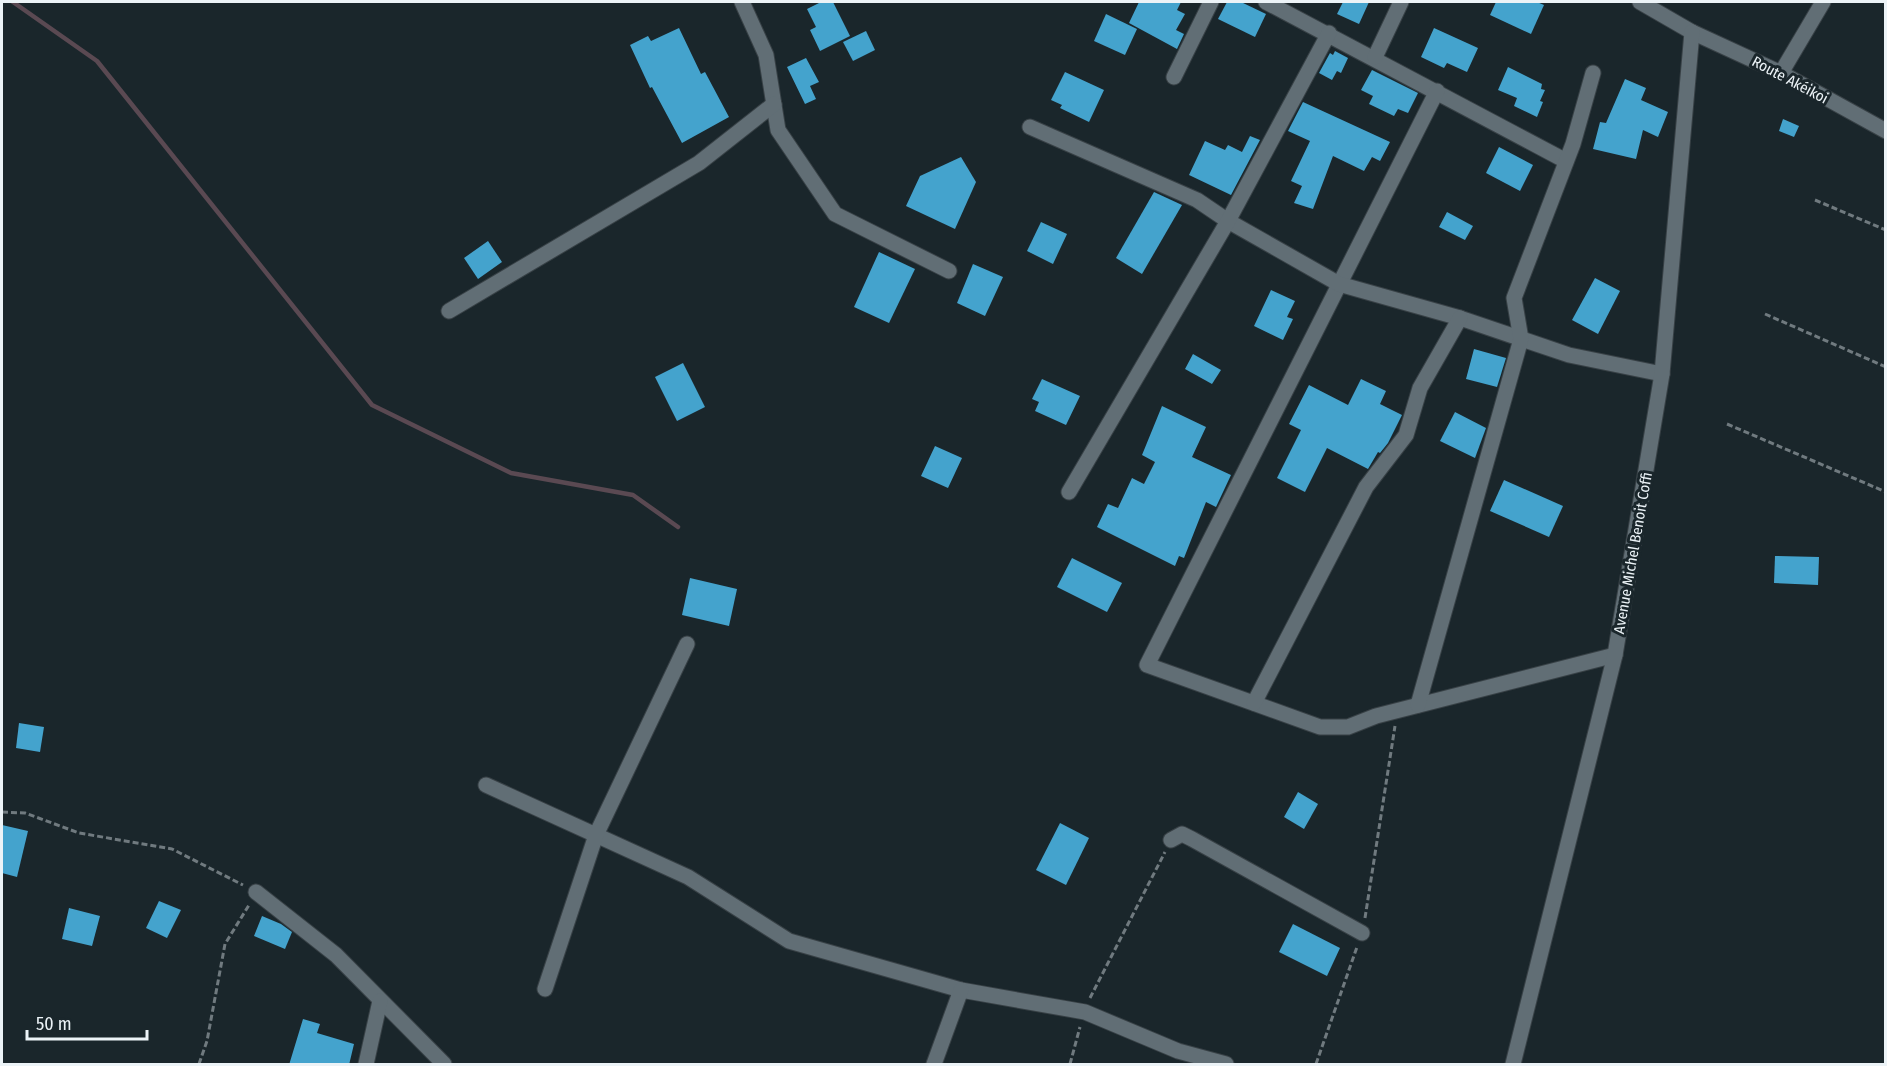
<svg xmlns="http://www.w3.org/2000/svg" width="1887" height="1066" font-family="'Fira Sans Condensed',sans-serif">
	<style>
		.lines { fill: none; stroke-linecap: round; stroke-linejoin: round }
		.stream { stroke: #5a4952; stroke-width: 4.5 }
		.building { fill: #44a3cd }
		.minor-casing { stroke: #384146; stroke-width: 17 }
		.path { stroke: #707a7f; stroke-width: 3; stroke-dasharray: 6 3; stroke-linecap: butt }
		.minor { stroke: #616e75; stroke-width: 15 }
		.labels { text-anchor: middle; stroke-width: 6; stroke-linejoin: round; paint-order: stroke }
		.street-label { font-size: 15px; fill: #ecf3f7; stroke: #1a262b }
	</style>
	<rect width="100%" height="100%" fill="#1a262b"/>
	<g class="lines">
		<!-- stream -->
		<path class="stream" d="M13 2 97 61 372 405 511 473 633 495 678 527"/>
	</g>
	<!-- building -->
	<g class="building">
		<path d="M821 2H833L850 36 820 51 810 30 816 27 807 9Z"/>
		<path d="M1139 2H1181L1177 10 1185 14 1176 30 1184 34 1177 49 1129 23Z"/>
		<path d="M1227 2H1241L1266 14 1255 37 1218 19Z"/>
		<path d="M1343 2H1369L1359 24 1337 14Z"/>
		<path d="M1496 2H1537L1544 5 1531 34 1490 15Z"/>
		<path d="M1106 14 1137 29 1125 55 1094 41Z"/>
		<path d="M679 28 701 74 705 72 729 117 682 143 652 87 650 88 630 45 648 36 651 41Z"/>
		<path d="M1434 28 1478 48 1467 72 1447 63 1444 68 1421 57Z"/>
		<path d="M866 31 875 50 853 61 843 42Z"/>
		<path d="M1335 51 1348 58 1341 73 1337 71 1332 80 1319 73 1330 53 1333 55Z"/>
		<path d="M806 58 819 82 810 86 816 99 805 104 787 67Z"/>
		<path d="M1508 67 1542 84 1541 89 1545 90 1540 101 1543 102 1537 117 1514 106 1517 98 1498 90Z"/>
		<path d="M1372 70 1418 93 1408 113 1398 109 1394 116 1369 104 1373 96 1361 90Z"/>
		<path d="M1065 72 1104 90 1089 122 1060 108 1062 105 1051 100Z"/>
		<path d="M1625 79 1646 88 1641 100 1668 112 1658 137 1643 130 1636 159 1593 149 1600 122 1606 123Z"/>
		<path d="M1303 102 1390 142 1380 161 1372 157 1364 171 1333 156 1313 209 1294 203 1302 186 1291 181 1310 141 1288 131Z"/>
		<path d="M1783 119 1799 126 1794 137 1779 131Z"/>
		<path d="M1250 136 1260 140 1231 195 1189 175 1205 141 1225 150 1228 145 1242 152Z"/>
		<path d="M1499 147 1533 165 1520 191 1486 173Z"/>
		<path d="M961 157 976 182 955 229 906 206 920 176Z"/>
		<path d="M1154 192 1182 205 1142 274 1116 258Z"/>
		<path d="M1447 212 1473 226 1465 240 1439 227Z"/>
		<path d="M1041 222 1067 234 1053 264 1027 251Z"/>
		<path d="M488 241 502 262 478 279 464 258Z"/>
		<path d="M879 252 915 269 889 323 854 307Z"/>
		<path d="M973 264 1003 277 985 316 957 303Z"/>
		<path d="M1595 278 1620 291 1598 334 1572 320Z"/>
		<path d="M1271 290 1295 301 1287 317 1293 319 1283 340 1254 326Z"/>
		<path d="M1474 349 1506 358 1497 387 1466 379Z"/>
		<path d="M1193 354 1221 370 1212 384 1185 369Z"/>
		<path d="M683 363 705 407 677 421 655 377Z"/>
		<path d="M1042 379 1080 396 1066 425 1035 411 1039 402 1032 399Z"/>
		<path d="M1361 379 1386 391 1380 404 1402 415 1388 443 1380 453 1378 452 1368 469 1327 448 1305 492 1277 478 1301 430 1289 424 1309 385 1348 405Z"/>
		<path d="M1162 406 1206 427 1192 457 1231 475 1216 507 1206 502 1184 558 1179 556 1175 566 1097 527 1108 504 1118 508 1132 478 1144 484 1155 462 1142 455Z"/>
		<path d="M1455 412 1486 428 1475 458 1440 441Z"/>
		<path d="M935 446 962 458 948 488 921 476Z"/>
		<path d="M1504 480 1563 506 1549 537 1490 511Z"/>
		<path d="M1775 556 1819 557 1818 585 1774 583Z"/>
		<path d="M1072 558 1122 583 1107 612 1057 587Z"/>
		<path d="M690 578 737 589 729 626 682 615Z"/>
		<path d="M19 723 44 727 40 752 16 748Z"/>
		<path d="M1298 792 1318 804 1304 829 1284 817Z"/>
		<path d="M1060 823 1089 838 1066 885 1036 870Z"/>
		<path d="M2 825 28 831 17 877 2 873Z"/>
		<path d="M159 901 181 910 167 938 146 928Z"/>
		<path d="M69 908 100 916 92 946 62 939Z"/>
		<path d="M262 916 281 924 292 932 285 949 254 936Z"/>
		<path d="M1293 924 1340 948 1327 976 1279 952Z"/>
		<path d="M303 1019 320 1024 317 1033 354 1044 349 1065H289Z"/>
	</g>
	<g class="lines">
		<defs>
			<g id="minor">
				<path d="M742 2 766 55 778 130 835 214 949 271"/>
				<path d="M1266 2 1566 161"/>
				<path d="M1640 2 1692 32 1781 73 1886 131"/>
				<path d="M1375 57 1401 2"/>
				<path d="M1781 73 1823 2"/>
				<path d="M1174 77 1211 2"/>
				<path d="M1437 91 1147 665 1320 727H1348L1376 716 1615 655"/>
				<path d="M1030 127 1197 200 1228 221 1339 284 1460 318 1569 355 1662 374"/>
				<path d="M449 311 699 163 774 104"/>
				<path d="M1069 492 1228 221 1329 33"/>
				<path d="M1254 703 1366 487 1406 435 1420 388 1460 318"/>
				<path d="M1418 705 1521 339 1514 298 1573 144 1593 73"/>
				<path d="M486 785 688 877 789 941 961 990 1085 1012 1178 1051 1226 1064"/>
				<path d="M1171 840 1182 834 1192 839 1362 933"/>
				<path d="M256 892 336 955 444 1064"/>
				<path d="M545 989 596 835 687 644"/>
				<path d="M366 1064 380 1001"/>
				<path d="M934 1064 961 990"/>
				<path d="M1513 1064 1615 655 1662 374 1692 32"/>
			</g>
		</defs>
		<!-- minor casing -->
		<use href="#minor" class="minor-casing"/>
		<!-- path -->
		<g class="path">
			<path d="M1815 200 1886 230"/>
			<path d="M1765 314 1886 367"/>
			<path d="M1727 424 1886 492"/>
			<path d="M2 812 25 813 79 833 172 849 243 885"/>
			<path d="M1365 918 1395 726"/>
			<path d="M1090 998 1165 852"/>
			<path d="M199 1064 207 1041 225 944 249 905"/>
			<path d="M1070 1064 1080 1027"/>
			<path d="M1316 1064 1357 947"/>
		</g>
		<!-- minor -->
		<use href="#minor" class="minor"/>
	</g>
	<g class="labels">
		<!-- street labels -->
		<g class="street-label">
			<text transform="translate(1790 80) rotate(28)" y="5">Route Akéikoi</text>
			<text transform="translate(1633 553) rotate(-80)" y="5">Avenue Michel Benoit Coffi</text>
		</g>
	</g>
	<!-- border -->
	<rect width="1887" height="1066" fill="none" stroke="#ecf3f7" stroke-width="6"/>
	<!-- scale -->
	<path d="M27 1030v9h120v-9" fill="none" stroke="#ecf3f7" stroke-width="3"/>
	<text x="36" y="1030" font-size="18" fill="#ecf3f7" stroke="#1a262b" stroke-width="4.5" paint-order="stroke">50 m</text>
</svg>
